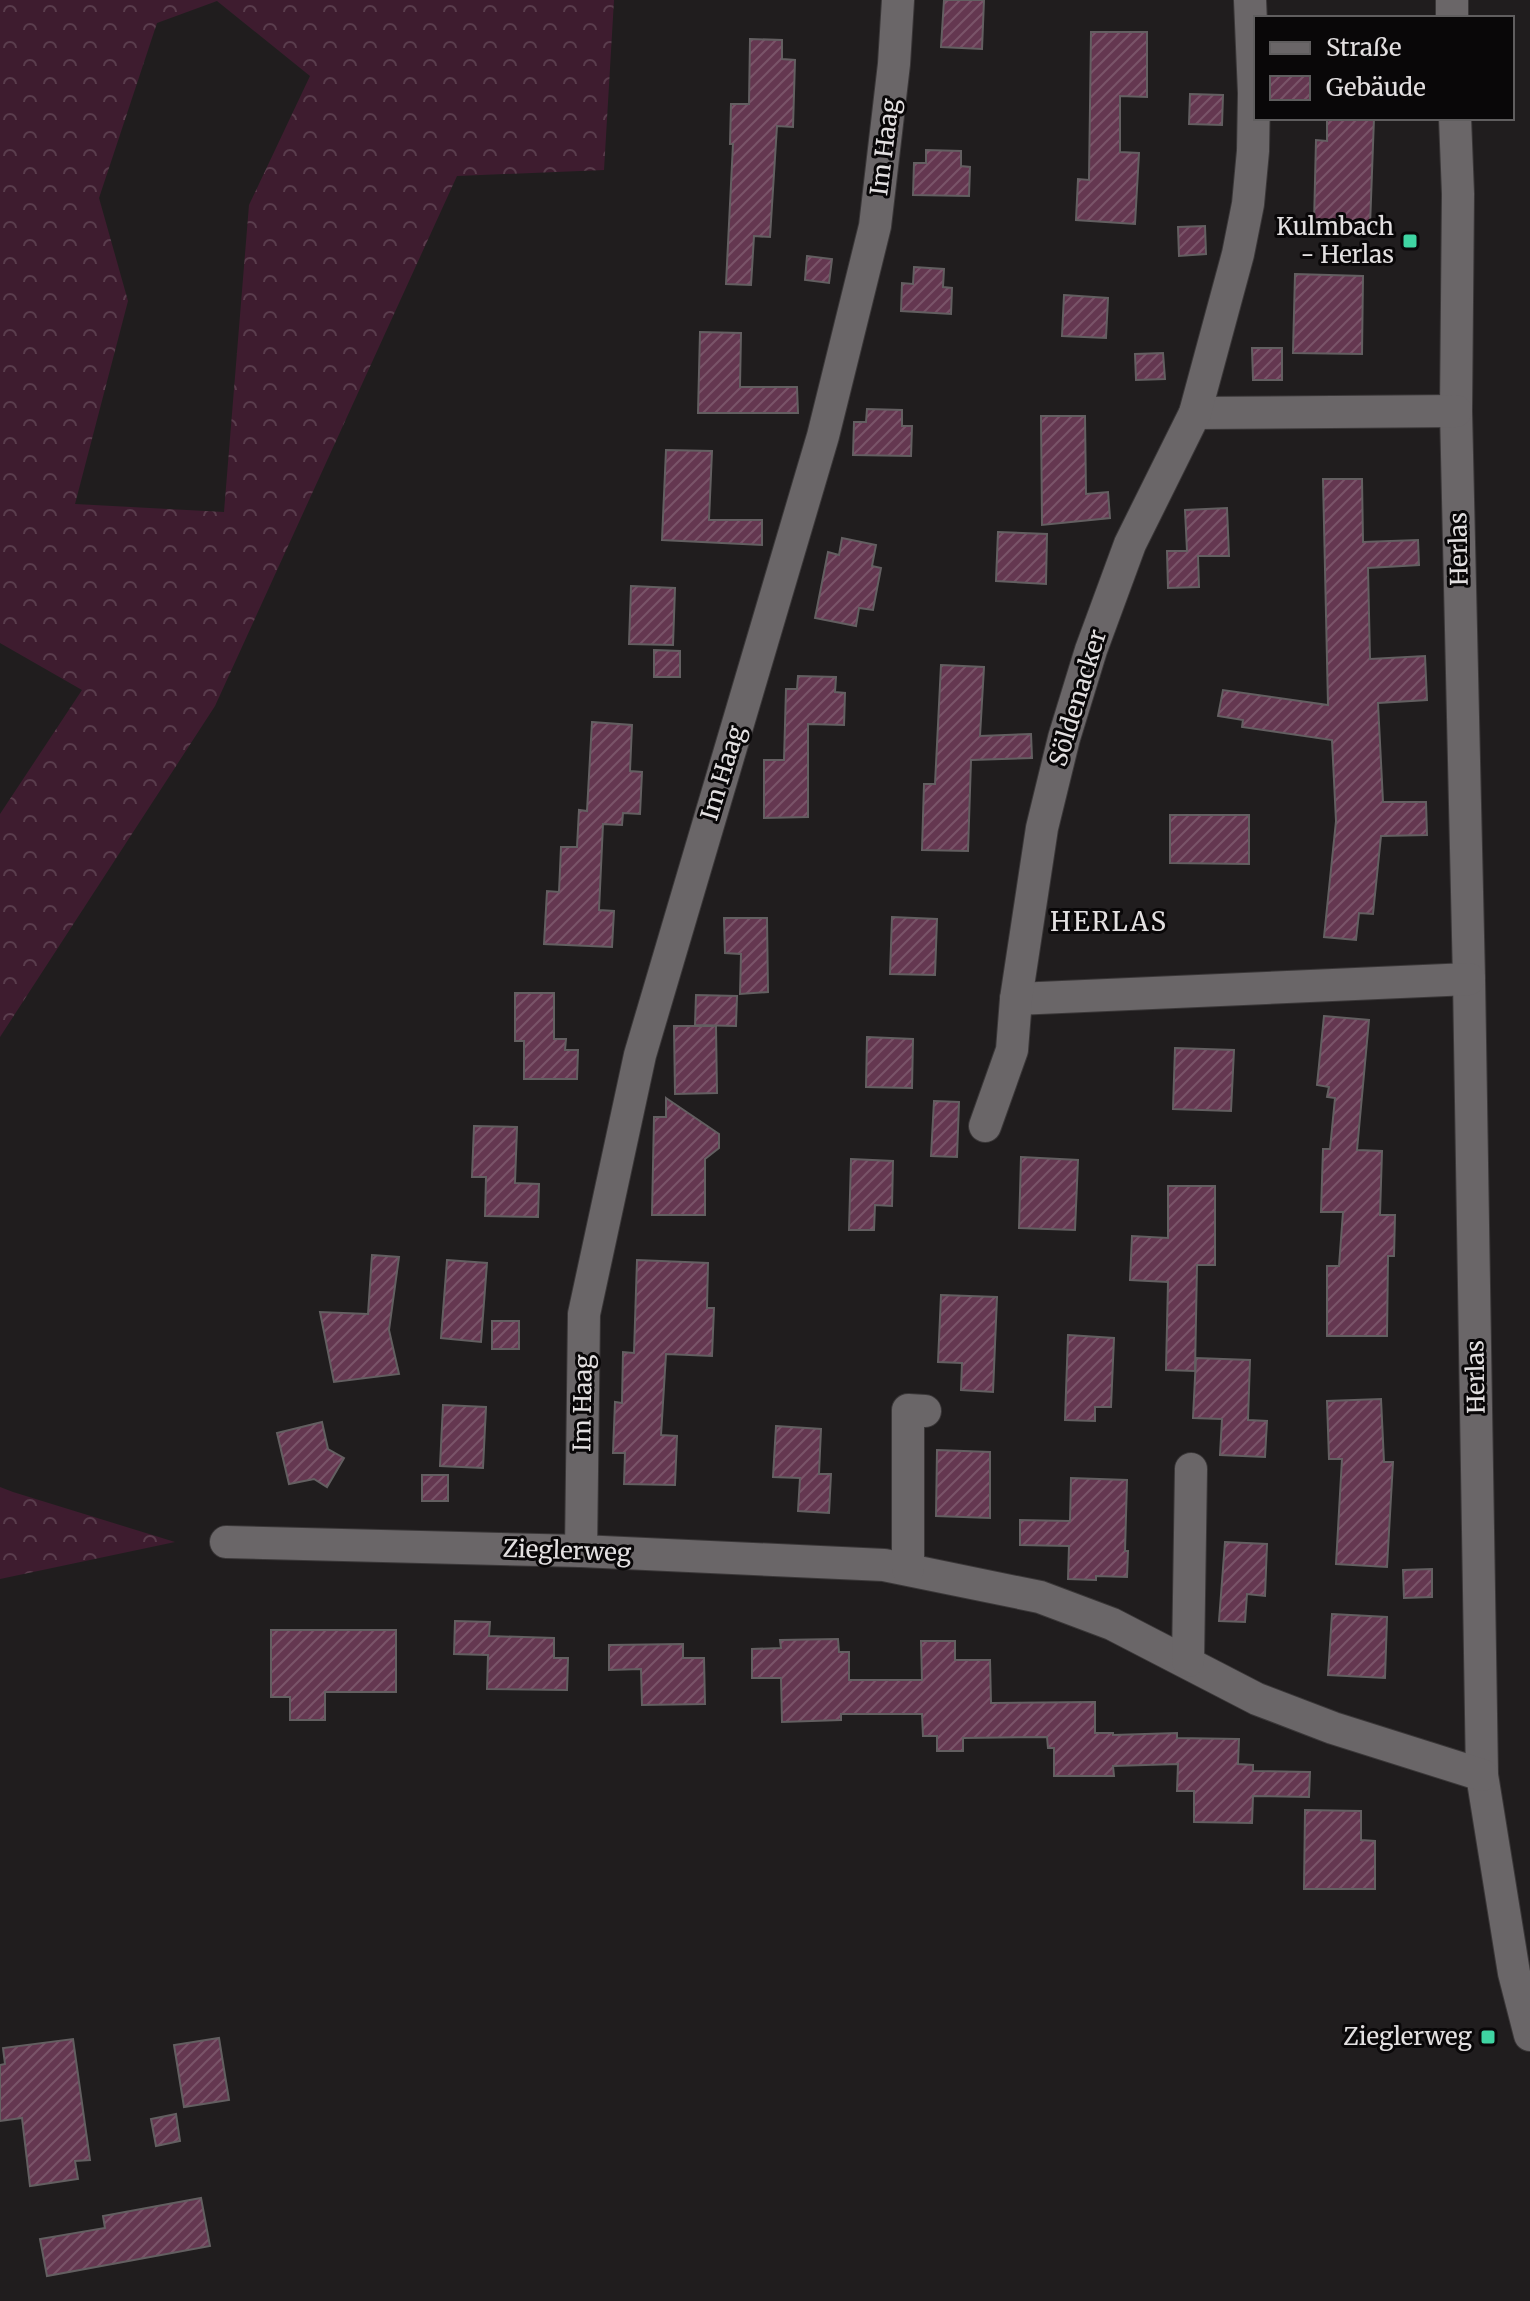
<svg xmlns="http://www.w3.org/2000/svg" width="1530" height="2301" font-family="Merriweather,serif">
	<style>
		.forest { fill: url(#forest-crowns); fill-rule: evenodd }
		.building { fill: url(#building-hatch); stroke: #635f61; stroke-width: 2 }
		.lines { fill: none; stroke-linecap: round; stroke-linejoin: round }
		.minor-casing { stroke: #3a3738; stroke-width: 34 }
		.minor { stroke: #6a6668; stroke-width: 32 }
		.poi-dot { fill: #3fd4a2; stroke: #090708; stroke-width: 3 }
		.labels { text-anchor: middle; stroke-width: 6; stroke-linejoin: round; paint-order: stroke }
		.street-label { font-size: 24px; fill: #e3e0e1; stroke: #090708 }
		.poi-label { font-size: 24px; fill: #e3e0e1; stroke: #090708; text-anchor: end }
		.neighbourhood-label { font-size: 26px; letter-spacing: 2px; fill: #e3e0e1; stroke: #090708 }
	</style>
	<defs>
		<pattern id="forest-crowns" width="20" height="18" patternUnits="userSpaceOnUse" patternTransform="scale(2)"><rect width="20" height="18" fill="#3e1c2f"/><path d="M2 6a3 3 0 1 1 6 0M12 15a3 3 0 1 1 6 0" fill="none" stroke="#5a3d4d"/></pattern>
		<pattern id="building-hatch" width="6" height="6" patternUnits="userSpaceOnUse" patternTransform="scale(2)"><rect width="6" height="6" fill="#643750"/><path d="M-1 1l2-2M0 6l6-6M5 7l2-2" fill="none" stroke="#7a5469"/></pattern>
	</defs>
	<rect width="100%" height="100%" fill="#201d1e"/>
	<!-- forest -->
	<g class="forest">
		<path d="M0 0H614L604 170 457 176 215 706 0 1037V814L82 690 0 643ZM217 1 310 76 249 205 224 512 75 504 128 301 99 198 157 23Z"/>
		<path d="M0 1487 13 1492 175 1542 0 1579Z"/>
	</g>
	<!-- building -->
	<g class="building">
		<path d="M944 0H984L982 49 941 47Z"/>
		<path d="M1091 32H1147V97L1120 96V152L1139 153 1135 224 1076 220 1078 179 1089 180Z"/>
		<path d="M750 39 782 40V59L795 60 793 127 777 126 770 237 754 236 751 285 726 284 733 144H730L731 104H749Z"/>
		<path d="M1190 94 1223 95 1222 125 1189 124Z"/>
		<path d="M1327 118H1374L1370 226 1314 223 1316 140 1327 141Z"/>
		<path d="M926 150 961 151V166L970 167 969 196 913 195 914 163H926Z"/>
		<path d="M1205 226 1206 254 1179 256 1178 227Z"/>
		<path d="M807 256 832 259 829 283 805 280Z"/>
		<path d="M914 267 944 269 943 287 952 288 951 314 901 311 902 283 913 284Z"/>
		<path d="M1295 274 1363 276 1362 354 1293 353Z"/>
		<path d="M1064 295 1108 298 1106 338 1062 336Z"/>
		<path d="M700 332 741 333 740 387H797L798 413H698Z"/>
		<path d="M1252 348H1282V380H1253Z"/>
		<path d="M1163 353 1165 379 1136 380 1135 354Z"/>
		<path d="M867 409 902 410V426H912L911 456 853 455 854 422H866Z"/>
		<path d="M1041 416H1085L1086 494 1108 492 1110 518 1042 525Z"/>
		<path d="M666 450 712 451 709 520H762V545L662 540Z"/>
		<path d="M1323 479H1362L1363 542 1418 540 1419 565 1368 568 1370 659 1425 656 1427 700 1378 703 1383 802H1426L1427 835 1381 836 1373 914 1359 913 1356 940 1324 937 1336 821 1332 740 1242 727 1243 720 1218 716 1223 690 1328 705Z"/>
		<path d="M1227 508 1229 556H1198L1199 587 1168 588 1167 551H1187L1185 510Z"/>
		<path d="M998 532 1047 534 1046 584 996 581Z"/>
		<path d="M842 538 876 545 872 566 881 568 873 610 859 608 856 626 815 618 828 552 839 555Z"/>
		<path d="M631 586 675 588 673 645 629 644Z"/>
		<path d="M654 650 680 651V677H654Z"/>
		<path d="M941 665 984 667 980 736 1031 734 1032 758 971 760 968 851 922 850 924 784H935Z"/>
		<path d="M798 676 836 677 835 692 845 693 844 725 808 724V817L764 818V760H784L786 689H797Z"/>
		<path d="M592 722 632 725 630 771 642 772 640 814 623 813 622 825 603 824 599 910 614 911 612 947 544 944 547 891 559 892 561 847H577L579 810 587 811Z"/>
		<path d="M1170 815H1249V864L1170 863Z"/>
		<path d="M892 917 937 919 935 975 890 974Z"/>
		<path d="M724 918H767L768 992 740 994 741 954 725 953Z"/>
		<path d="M515 993H554V1039H566L565 1050H578L577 1079H524V1041H515Z"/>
		<path d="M696 995 737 996 736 1026 695 1025Z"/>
		<path d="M1324 1016 1369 1020 1357 1150 1382 1151 1380 1215H1395L1394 1256H1388L1387 1336H1327V1266H1339L1343 1212H1321L1323 1149H1330L1335 1098 1327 1097 1329 1087 1317 1085Z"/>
		<path d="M674 1026H716L717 1093 675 1094Z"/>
		<path d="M867 1037 913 1039 912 1088 866 1087Z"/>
		<path d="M1175 1048 1234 1050 1231 1111 1173 1109Z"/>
		<path d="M666 1098 719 1134V1148L705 1159V1215H652L654 1117H666Z"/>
		<path d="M934 1101 959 1102 957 1157 931 1156Z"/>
		<path d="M474 1126 517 1127 515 1183 539 1184 538 1217 485 1216 486 1177H472Z"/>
		<path d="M1021 1157 1078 1160 1075 1230 1019 1228Z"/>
		<path d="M851 1159 893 1161 892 1206 875 1205 874 1230H849Z"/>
		<path d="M1168 1186H1215V1265H1197L1195 1371 1166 1370 1168 1282 1130 1280 1132 1236 1168 1238Z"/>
		<path d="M372 1255 399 1257 389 1330 399 1374 334 1382 320 1312 368 1314Z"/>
		<path d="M447 1260 487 1263 481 1342 441 1338Z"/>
		<path d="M637 1260 708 1263 707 1308H714L712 1356 666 1354 661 1435 677 1436 675 1485 624 1484 625 1453H613L615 1402 622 1403 623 1352 634 1353Z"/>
		<path d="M941 1295 997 1297 993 1392 961 1390 962 1363 938 1362Z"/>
		<rect x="492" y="1321" width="27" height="28"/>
		<path d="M1068 1335 1114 1338 1111 1407H1095V1421L1065 1420Z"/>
		<path d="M1196 1358 1250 1360 1248 1420 1267 1421 1265 1457 1220 1455 1222 1419 1193 1418Z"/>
		<path d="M1381 1399 1384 1462H1393L1387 1567 1336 1564 1342 1459H1329L1327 1401Z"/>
		<path d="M443 1405 486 1407 483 1468 440 1466Z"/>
		<path d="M322 1422 328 1449 344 1458 327 1487 314 1479 289 1484 277 1433Z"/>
		<path d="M776 1426 821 1429 819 1474H831L829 1513 798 1511 800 1478 773 1477Z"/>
		<path d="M937 1450 990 1452V1518L936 1516Z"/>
		<rect x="422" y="1475" width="26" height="26"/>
		<path d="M1071 1478 1127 1480 1125 1551H1128L1127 1577 1096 1576V1580L1068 1579 1069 1546 1020 1545V1520L1070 1521Z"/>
		<path d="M1225 1542 1267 1544 1265 1596 1247 1594 1245 1622 1219 1621Z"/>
		<path d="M1432 1569V1597L1404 1598 1403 1570Z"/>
		<path d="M1332 1614 1387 1617 1385 1678 1328 1675Z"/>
		<path d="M455 1621 490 1622 489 1636 554 1638V1658H568L567 1690 487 1689 488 1655 454 1654Z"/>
		<path d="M271 1630H396V1692H325V1720H290V1697H271Z"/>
		<path d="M838 1639 839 1652H849V1680H922L921 1641H955V1660H990L991 1703 1095 1702V1733H1113V1735L1177 1733V1738L1239 1739 1238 1764 1253 1765V1771L1310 1772 1309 1797 1253 1796 1252 1823 1194 1822V1791H1177L1178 1764 1113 1766 1114 1776H1054V1748H1048L1047 1737 963 1738V1751H937V1736H923L922 1714H841V1720L782 1722 781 1678H752V1649L781 1648 780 1640Z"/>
		<path d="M683 1644V1658H704L705 1704 642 1705 641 1669 609 1670V1645Z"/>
		<path d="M1305 1810 1361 1811V1840L1375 1841V1889H1304Z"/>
		<path d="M219 2038 229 2100 184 2107 174 2045Z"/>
		<path d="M73 2039 90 2160 75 2161 78 2179 30 2186 22 2118 0 2121V2065L5 2064 3 2048Z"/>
		<path d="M176 2114 180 2141 156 2146 151 2119Z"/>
		<path d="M201 2198 210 2246 47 2276 40 2239 105 2228 103 2216Z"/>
	</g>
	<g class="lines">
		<defs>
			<g id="minor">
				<path d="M1452 18V0"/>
				<path d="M1455 118 1458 194 1456 411 1469 979 1482 1775 1514 1973 1530 2035"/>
				<path d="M1195 413 1456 411"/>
				<path d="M1016 999 1469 979"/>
				<path d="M985 1126 1012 1050 1016 999 1042 828 1064 738 1091 650 1130 544 1195 413 1238 254 1248 204 1253 151 1254 93 1250 0"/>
				<path d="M226 1542 581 1551 884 1565 1040 1597 1112 1624 1257 1699 1333 1728 1482 1775"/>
				<path d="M581 1551 584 1314 640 1055 823 436 875 226 894 64 898 0"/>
				<path d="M908 1569V1410L925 1411"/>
				<path d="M1188 1661 1191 1469"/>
			</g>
		</defs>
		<!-- minor casing -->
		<use href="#minor" class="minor-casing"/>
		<!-- minor -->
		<use href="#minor" class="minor"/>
	</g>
	<!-- markers -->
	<g class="poi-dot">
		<rect x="1402" y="233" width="16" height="16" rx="4"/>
		<rect x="1480" y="2029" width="16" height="16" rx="4"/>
	</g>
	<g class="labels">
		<!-- street labels -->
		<g class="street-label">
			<text transform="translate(885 147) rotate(-83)" y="8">Im Haag</text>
			<text transform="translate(1459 549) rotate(-91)" y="8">Herlas</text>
			<text transform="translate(1078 698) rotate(-73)" y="8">Söldenacker</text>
			<text transform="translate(723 773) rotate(-73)" y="8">Im Haag</text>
			<text transform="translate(1476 1377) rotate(-91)" y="8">Herlas</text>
			<text transform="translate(583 1403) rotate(-89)" y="8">Im Haag</text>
			<text transform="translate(567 1551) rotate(2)" y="8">Zieglerweg</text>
		</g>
		<!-- poi labels -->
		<g class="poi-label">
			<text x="1394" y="235">Kulmbach<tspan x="1394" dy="28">- Herlas</tspan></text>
			<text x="1472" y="2045">Zieglerweg</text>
		</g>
		<!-- neighbourhood labels -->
		<g class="neighbourhood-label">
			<text x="1109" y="931">HERLAS</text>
		</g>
	</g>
	<!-- legend -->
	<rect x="1254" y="16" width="260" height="104" fill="#090708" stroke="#605e5f" stroke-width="2"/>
	<rect x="1270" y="42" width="40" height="12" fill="#6a6668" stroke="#605e5f" stroke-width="2"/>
	<text x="1326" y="56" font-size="24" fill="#e3e0e1">Straße</text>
	<rect x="1270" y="76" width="40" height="24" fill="url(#building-hatch)" stroke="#605e5f" stroke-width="2"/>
	<text x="1326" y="96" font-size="24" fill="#e3e0e1">Gebäude</text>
</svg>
